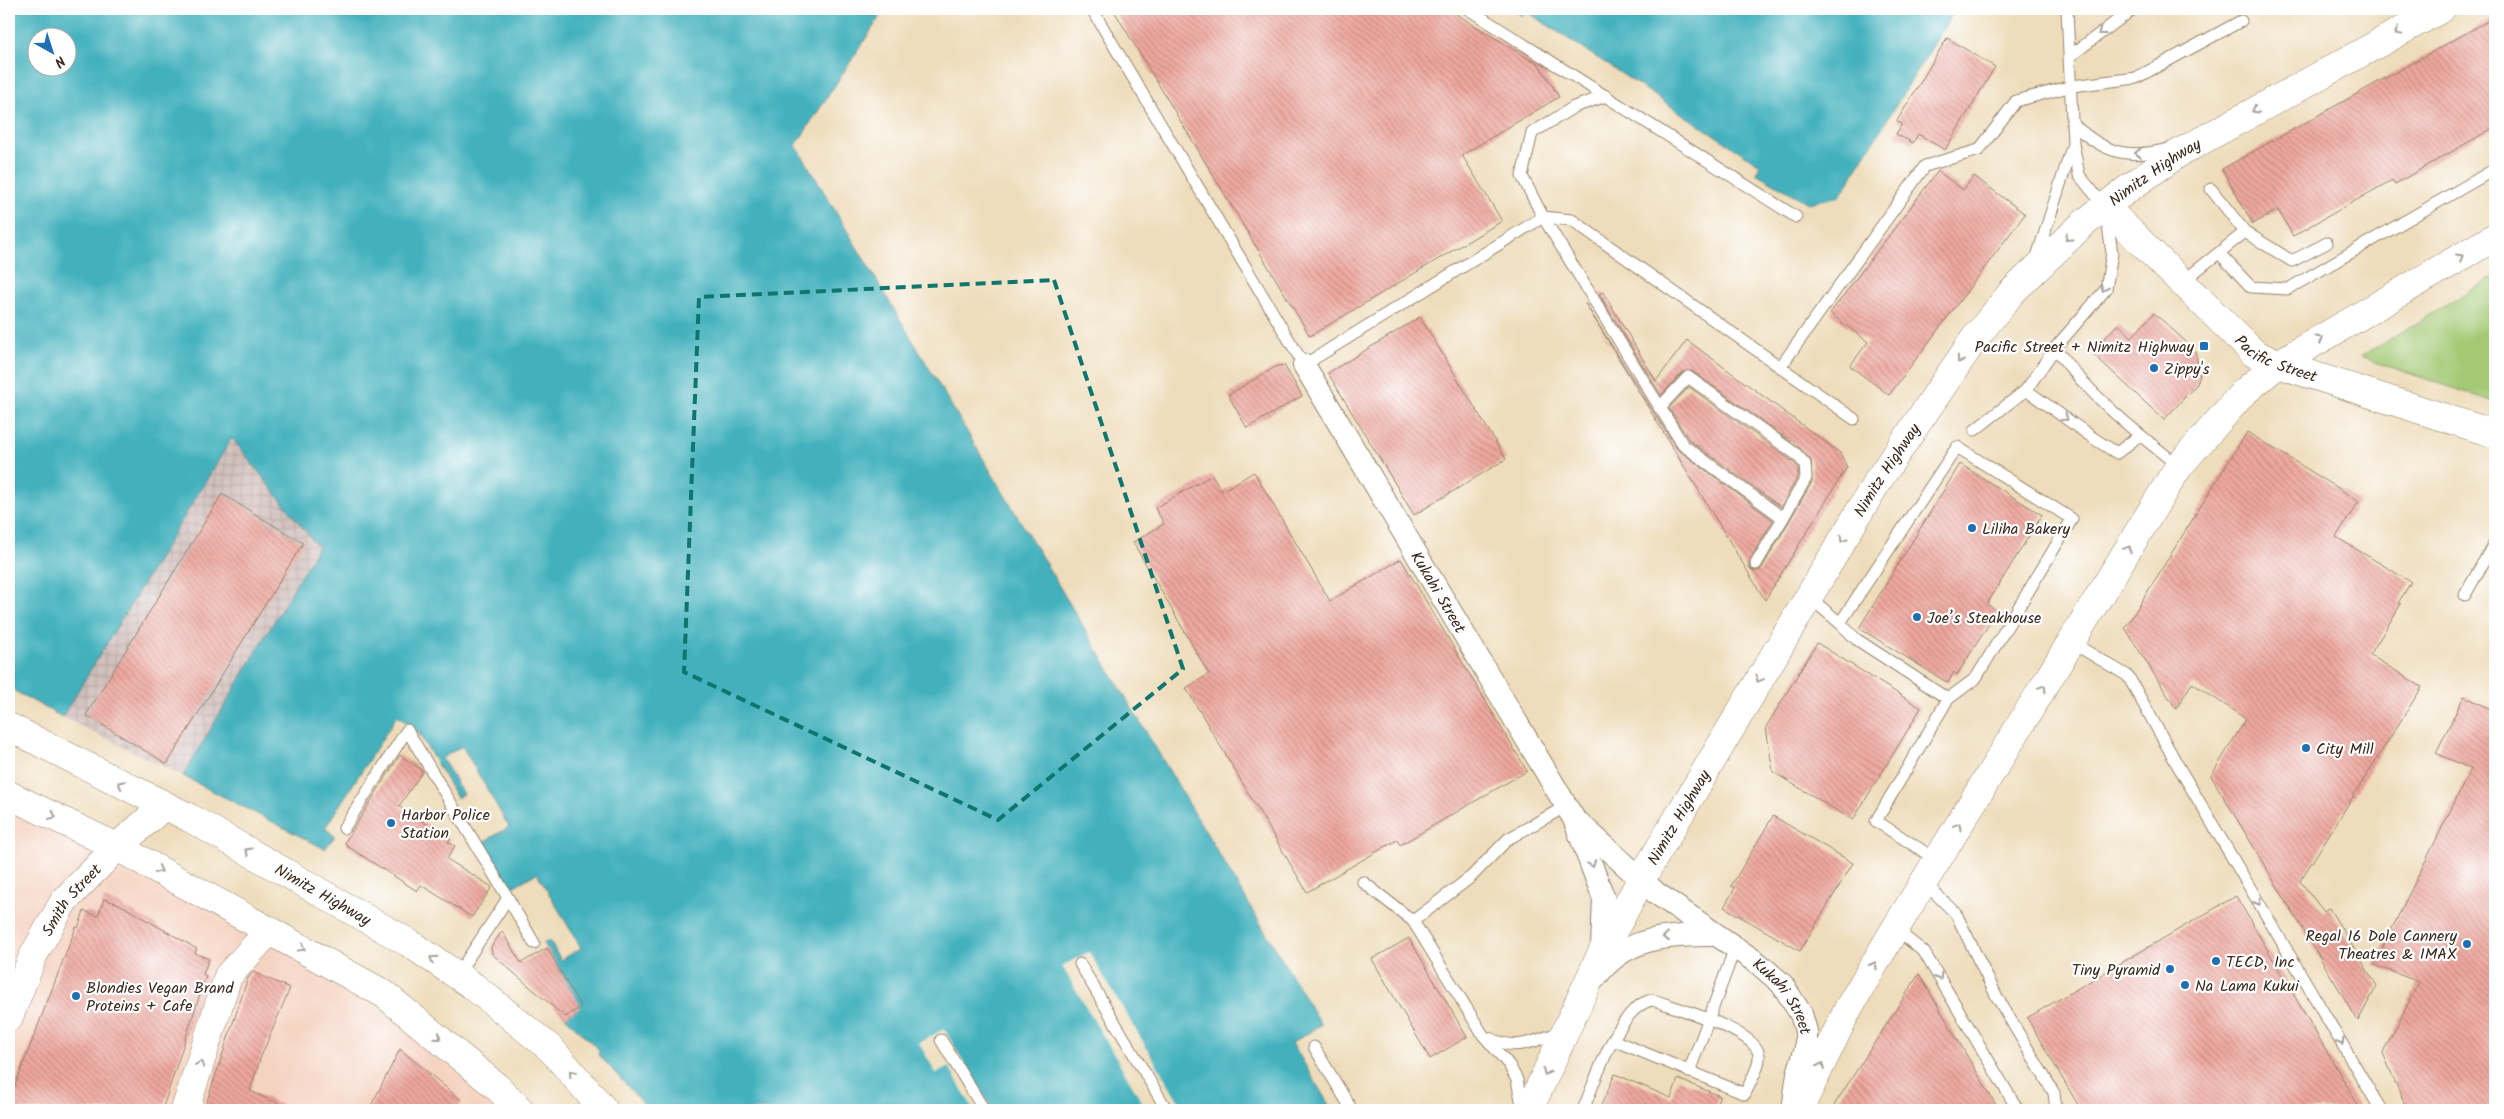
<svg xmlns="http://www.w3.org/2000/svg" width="2504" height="1119" font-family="Kalam,sans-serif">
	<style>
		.built { fill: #f5d3c1 }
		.industrial { fill: url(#industrial-grid) }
		.green { fill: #a3c974; stroke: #6f7a49 }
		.water { fill: #42b1bd; stroke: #3e6e6e; fill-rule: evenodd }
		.pier { fill: #eedcba }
		.building { fill: url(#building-back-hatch) }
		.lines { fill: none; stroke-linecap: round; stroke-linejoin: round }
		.lane-casing { stroke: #94836c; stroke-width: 13 }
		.street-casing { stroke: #94836c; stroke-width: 24 }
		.secondary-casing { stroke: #94836c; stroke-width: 29 }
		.primary-casing { stroke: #94836c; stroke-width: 29 }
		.lane { stroke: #fff; stroke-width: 11 }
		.street { stroke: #fff; stroke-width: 22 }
		.secondary { stroke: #fff; stroke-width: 28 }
		.primary { stroke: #fff; stroke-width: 28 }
		.oneway { stroke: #a79f9a }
		.marked { fill: none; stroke: #0f766e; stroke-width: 4; stroke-dasharray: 10 6; stroke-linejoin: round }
		.poi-dot { fill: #1f6fb2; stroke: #fff; stroke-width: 2 }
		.labels { text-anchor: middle; stroke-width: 4.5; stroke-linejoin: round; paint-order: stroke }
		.street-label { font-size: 16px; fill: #3b2a1e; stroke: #fff }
		.poi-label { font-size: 16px; fill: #3b2a1e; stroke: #fff; text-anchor: start }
	</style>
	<defs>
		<pattern id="industrial-grid" width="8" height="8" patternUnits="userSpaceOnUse" patternTransform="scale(1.25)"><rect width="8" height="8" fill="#d1c0bc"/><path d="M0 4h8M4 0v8" fill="none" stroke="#b4a5a1"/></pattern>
		<pattern id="building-back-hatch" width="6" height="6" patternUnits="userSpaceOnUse" patternTransform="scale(1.25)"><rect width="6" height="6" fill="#eea79e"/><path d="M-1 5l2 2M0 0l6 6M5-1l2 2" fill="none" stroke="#c28880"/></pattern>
	</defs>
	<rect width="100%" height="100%" fill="#fff"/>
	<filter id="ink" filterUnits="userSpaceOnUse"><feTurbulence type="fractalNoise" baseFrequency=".02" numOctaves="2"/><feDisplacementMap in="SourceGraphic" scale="10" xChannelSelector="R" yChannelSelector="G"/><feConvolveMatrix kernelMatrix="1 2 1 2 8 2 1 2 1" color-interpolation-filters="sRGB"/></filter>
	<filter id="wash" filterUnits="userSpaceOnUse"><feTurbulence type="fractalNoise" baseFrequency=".0096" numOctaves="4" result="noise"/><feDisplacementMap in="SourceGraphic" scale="20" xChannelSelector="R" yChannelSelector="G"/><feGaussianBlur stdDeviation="1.12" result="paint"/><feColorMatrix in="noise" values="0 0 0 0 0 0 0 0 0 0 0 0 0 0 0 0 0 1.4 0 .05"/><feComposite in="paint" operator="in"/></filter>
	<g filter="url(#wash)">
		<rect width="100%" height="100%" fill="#eedcba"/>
		<!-- built -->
		<path class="built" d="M9 795 270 930 509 1110H9Z"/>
		<!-- industrial -->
		<path class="industrial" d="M232 438 318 547 183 776 62 717Z"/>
		<!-- green -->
		<path class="green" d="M2495 276V402L2360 357Z"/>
		<!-- water -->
		<g class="water">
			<path d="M9 9H885L796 145 1321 1025 1292 1043 1332 1110H649L599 1055V1050L565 1017 580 1007 544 943 549 940 561 960 581 948 537 873 511 888 483 842 509 827 462 746 442 758 463 794 457 798 417 730 397 716 325 828 335 836 325 849 183 776 318 547 232 438 62 717 9 688ZM38 38H68V68H38Z"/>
			<path d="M1512 9H1946L1953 13 1840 196 1808 203 1756 173 1760 165 1526 11 1522 16Z"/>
		</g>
		<!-- pier -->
		<g class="pier">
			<path d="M1089 952 1184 1110H1147L1062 966Z"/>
			<path d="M944 1029 992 1110H974L949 1067 936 1073 919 1043Z"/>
		</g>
		<g id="blocks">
			<!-- building -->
			<g class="building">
				<path d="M1113 9H1448L1532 61 1534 60 1538 63 1559 97 1462 155 1502 221 1310 336Z"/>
				<path d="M2495 17V127L2395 184 2392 180 2293 236 2278 210 2253 224 2222 169Z"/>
				<path d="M1947 38 1995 67 1945 150 1918 134 1913 143 1896 134 1902 124 1897 121Z"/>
				<path d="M1938 171 1963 190 1974 176 2025 214 1889 395 1850 366 1868 342 1830 313Z"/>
				<path d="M1603 292 1656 381 1687 340 1840 453 1847 467 1765 600 1585 303 1677 449 1773 520 1749 561V567L1753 571H1759L1762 568 1812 482 1811 460 1800 448 1692 371 1683 372 1661 395 1599 294Z"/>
				<path d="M2154 313 2195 350 2200 374 2197 384 2164 420 2091 352 2118 324 2132 337Z"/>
				<path d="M1420 317 1506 459 1414 515 1328 373Z"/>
				<path d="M1284 365 1302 396 1247 428 1228 395 1277 366Z"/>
				<path d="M1689 387 1791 460 1798 467V476L1781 507 1689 440 1669 408Z"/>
				<path d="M2247 432 2359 501 2336 537 2411 582 2398 603 2401 604 2370 655 2422 687 2300 881 2324 912 2329 908 2377 986 2358 1021 2211 776 2246 719 2192 683 2176 709 2125 628Z"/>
				<path d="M1960 464 2042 515 1987 604 1997 611 1957 675 1954 672 1948 683 1859 628Z"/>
				<path d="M1254 472 1330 601 1401 559 1527 771 1400 845 1397 840 1307 892 1186 688 1209 674 1133 542 1164 524 1155 508 1212 475 1222 491Z"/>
				<path d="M222 494 303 543 167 764 86 715Z"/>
				<path d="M1817 643 1921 708 1853 820 1773 772 1766 727Z"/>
				<path d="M2464 696 2495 711V1110H2407L2383 1053 2419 982 2374 965 2471 769 2436 753Z"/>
				<path d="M400 755 423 771 399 806 450 839 448 842 455 846 447 859 492 887 472 917 421 885 417 891 347 846 345 842Z"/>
				<path d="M1773 816 1853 863 1800 951 1724 907 1735 888 1731 886Z"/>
				<path d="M2236 896 2361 1110H2081L2027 1018Z"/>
				<path d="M104 899 119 904 197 949 195 953 209 959 203 974 206 976 162 1110H9V1101L76 927 78 928 84 911 98 916Z"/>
				<path d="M502 931 521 963 547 948 581 1007 565 1017 492 954 491 947Z"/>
				<path d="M1409 938 1467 1037 1430 1059 1372 959Z"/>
				<path d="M253 972 290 988 260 1059 250 1091 294 1110H204L248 978Z"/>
				<path d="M1919 974 1999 1110H1831Z"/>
				<path d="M400 1049 461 1100 457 1110H369Z"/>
				<path d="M1615 1074 1671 1098 1678 1079 1720 1096 1714 1110H1599Z"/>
			</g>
		</g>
	</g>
	<g filter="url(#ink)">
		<use href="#blocks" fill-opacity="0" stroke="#94836c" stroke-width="1"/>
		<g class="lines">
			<defs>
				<g id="lane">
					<path d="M1092 9 1304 365 1543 217 1572 220 1854 419"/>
					<path d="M1468 9 1796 217"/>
					<path d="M2070 56 2133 9"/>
					<path d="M1606 96 1574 107 1532 133 1522 176 1543 217 1683 445 1783 518 1806 478 1805 464 1796 454 1688 377 1659 408"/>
					<path d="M2073 124C2105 154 2129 160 2172 148"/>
					<path d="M2245 232 2292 261 2327 243"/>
					<path d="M2220 254 2251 287 2288 289 2495 169"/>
					<path d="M2036 260 2072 147"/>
					<path d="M2182 282 2245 232 2211 189"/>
					<path d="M2055 348C2088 394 2134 431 2179 466"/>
					<path d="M1781 366 1925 166 1979 150 2016 101 2072 86 2136 78 2241 21"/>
					<path d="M2026 390 2096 440 2117 453 2140 435"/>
					<path d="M1975 430 2026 390 2055 348 2106 289 2112 253 2105 207 2079 175 2073 143 2067 9"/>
					<path d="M1957 447 2072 519 1976 678 1948 699 1856 639 1840 623Z"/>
					<path d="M1756 564 1783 518"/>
					<path d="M2465 595 2495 542"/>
					<path d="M1809 597 1840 623"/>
					<path d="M2071 642 2128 676 2177 764 2381 1110"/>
					<path d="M344 828 407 730 508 898 457 975"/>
					<path d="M1937 860 1876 821 1948 699"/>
					<path d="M1363 882 1413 921 1483 1035 1509 1065 1517 1080 1523 1110"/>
					<path d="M1924 882 1956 914 1997 997 2054 1093 2056 1110"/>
					<path d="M508 898 534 943"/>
					<path d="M1413 921 1471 877 1508 839 1568 805"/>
					<path d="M1895 929 1924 952 2018 1110"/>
					<path d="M1080 964 1167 1110"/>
					<path d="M1489 1038C1518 1052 1532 1041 1561 1032"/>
					<path d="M941 1040 984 1110"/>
					<path d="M1314 1047 1352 1110"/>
					<path d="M1689 1072 1735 948"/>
					<path d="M1583 1110C1595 1082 1619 1004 1653 1000 1675 1008 1756 1030 1759 1055 1760 1067 1750 1082 1745 1094L1613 1040"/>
				</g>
				<g id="street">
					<path id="s1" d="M1304 365 1574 819 1604 899 1602 948"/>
					<path id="s2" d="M1579 823 1656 893 1759 964 1782 984 1801 1014 1806 1031V1048L1798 1073 1793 1110"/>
					<path d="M1595 978C1627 935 1666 936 1715 935"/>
				</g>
				<g id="secondary">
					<path id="s3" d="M2105 207 2255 354 2278 364 2495 434"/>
					<path id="s4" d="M9 1017 33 956 64 901 117 847 164 806"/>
					<path d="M185 1110 228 976 270 930"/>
				</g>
				<g id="primary">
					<path id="s5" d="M9 727 190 818 409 943 473 986 551 1049 604 1110"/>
					<path d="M9 795 117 847 384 994 497 1087 520 1110"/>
					<path id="s6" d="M1529 1110 1602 952 1642 878 1877 482 1975 338 2012 292 2083 224 2129 188 2179 153 2441 9"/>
					<path d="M1799 1110 1849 1007 1895 929 2179 466 2243 393 2278 364 2495 237"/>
				</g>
			</defs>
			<!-- lane casing -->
			<use href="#lane" class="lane-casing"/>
			<!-- street casing -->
			<use href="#street" class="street-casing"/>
			<!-- secondary casing -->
			<use href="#secondary" class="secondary-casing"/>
			<!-- primary casing -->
			<use href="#primary" class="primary-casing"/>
			<!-- lane -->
			<use href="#lane" class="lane"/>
			<!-- street -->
			<use href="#street" class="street"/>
			<!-- secondary -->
			<use href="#secondary" class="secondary"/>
			<!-- primary -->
			<use href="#primary" class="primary"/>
		</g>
		<!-- one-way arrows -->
		<defs><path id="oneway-chevron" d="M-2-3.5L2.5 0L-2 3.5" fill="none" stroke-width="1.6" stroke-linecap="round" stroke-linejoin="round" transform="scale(1.25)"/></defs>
		<g class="oneway">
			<use href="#oneway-chevron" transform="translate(2101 32) rotate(144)"/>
			<use href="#oneway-chevron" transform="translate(2398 32) rotate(151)"/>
			<use href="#oneway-chevron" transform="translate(2255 110) rotate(151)"/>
			<use href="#oneway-chevron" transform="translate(2138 153) rotate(180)"/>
			<use href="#oneway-chevron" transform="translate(2068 238) rotate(138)"/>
			<use href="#oneway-chevron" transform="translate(2460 257) rotate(-30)"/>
			<use href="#oneway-chevron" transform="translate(2104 288) rotate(115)"/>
			<use href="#oneway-chevron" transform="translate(2320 339) rotate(-30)"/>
			<use href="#oneway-chevron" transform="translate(1960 360) rotate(125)"/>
			<use href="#oneway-chevron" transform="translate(2065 418) rotate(36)"/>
			<use href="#oneway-chevron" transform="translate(1843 539) rotate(121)"/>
			<use href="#oneway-chevron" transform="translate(2128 549) rotate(-59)"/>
			<use href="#oneway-chevron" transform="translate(1759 679) rotate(121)"/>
			<use href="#oneway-chevron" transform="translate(2043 688) rotate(-59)"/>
			<use href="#oneway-chevron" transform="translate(121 784) rotate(-153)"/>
			<use href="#oneway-chevron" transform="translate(53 816) rotate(25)"/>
			<use href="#oneway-chevron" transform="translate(1958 826) rotate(-59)"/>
			<use href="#oneway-chevron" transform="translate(248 851) rotate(-150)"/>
			<use href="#oneway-chevron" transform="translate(1592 864) rotate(69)"/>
			<use href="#oneway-chevron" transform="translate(159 870) rotate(28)"/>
			<use href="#oneway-chevron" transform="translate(2258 902) rotate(60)"/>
			<use href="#oneway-chevron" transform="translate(1666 937) rotate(174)"/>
			<use href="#oneway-chevron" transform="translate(302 948) rotate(29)"/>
			<use href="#oneway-chevron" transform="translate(433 959) rotate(-147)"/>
			<use href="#oneway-chevron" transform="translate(1874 965) rotate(-60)"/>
			<use href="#oneway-chevron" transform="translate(1939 977) rotate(59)"/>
			<use href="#oneway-chevron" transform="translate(438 1037) rotate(40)"/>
			<use href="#oneway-chevron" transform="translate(2341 1042) rotate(60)"/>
			<use href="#oneway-chevron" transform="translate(200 1064) rotate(-72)"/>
			<use href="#oneway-chevron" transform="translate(1821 1066) rotate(-64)"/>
			<use href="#oneway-chevron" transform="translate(1546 1072) rotate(114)"/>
			<use href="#oneway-chevron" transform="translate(572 1073) rotate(-131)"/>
		</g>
	</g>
	<!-- marked area -->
	<path class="marked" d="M1054 280 1183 669 998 820 684 672 699 297Z"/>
	<!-- markers -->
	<g class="poi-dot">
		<rect x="2199" y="341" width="10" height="10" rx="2.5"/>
		<circle cx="2154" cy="368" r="5"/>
		<circle cx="1972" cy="528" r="5"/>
		<circle cx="1917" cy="617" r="5"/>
		<circle cx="2306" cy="748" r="5"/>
		<circle cx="391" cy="823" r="5"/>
		<circle cx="2467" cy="944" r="5"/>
		<circle cx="2216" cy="961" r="5"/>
		<circle cx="2170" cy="969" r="5"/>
		<circle cx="2185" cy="985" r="5"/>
		<circle cx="76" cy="996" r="5"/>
	</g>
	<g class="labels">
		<!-- street labels -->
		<g class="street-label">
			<text dy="6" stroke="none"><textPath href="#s6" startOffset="1139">Nimitz Highway</textPath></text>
			<text dy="6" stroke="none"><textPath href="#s3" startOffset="231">Pacific Street</textPath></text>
			<text dy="6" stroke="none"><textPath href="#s6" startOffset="734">Nimitz Highway</textPath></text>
			<text dy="6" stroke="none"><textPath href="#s1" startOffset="264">Kukahi Street</textPath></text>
			<text dy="6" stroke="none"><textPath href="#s6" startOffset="329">Nimitz Highway</textPath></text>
			<text dy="6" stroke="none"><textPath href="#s5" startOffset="356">Nimitz Highway</textPath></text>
			<text dy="6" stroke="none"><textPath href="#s4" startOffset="134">Smith Street</textPath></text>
			<text dy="6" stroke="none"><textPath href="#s2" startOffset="270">Kukahi Street</textPath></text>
		</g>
		<!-- poi labels -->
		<g class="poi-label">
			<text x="2194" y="352" text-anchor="end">Pacific Street + Nimitz Highway</text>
			<text x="2164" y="374">Zippy's</text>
			<text x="1982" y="534">Liliha Bakery</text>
			<text x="1927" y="623">Joe’s Steakhouse</text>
			<text x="2316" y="754">City Mill</text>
			<text x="401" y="820">Harbor Police<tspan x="401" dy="18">Station</tspan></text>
			<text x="2457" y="941" text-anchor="end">Regal 16 Dole Cannery<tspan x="2457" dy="18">Theatres &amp; IMAX</tspan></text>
			<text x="2226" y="967">TECD, Inc</text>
			<text x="2160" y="975" text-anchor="end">Tiny Pyramid</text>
			<text x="2195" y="991">Na Lama Kukui</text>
			<text x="86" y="993">Blondies Vegan Brand<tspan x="86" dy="18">Proteins + Cafe</tspan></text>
		</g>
	</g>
	<!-- margin -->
	<rect width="2504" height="1119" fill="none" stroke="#fff" stroke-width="30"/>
	<!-- north arrow -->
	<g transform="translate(52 52) rotate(141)"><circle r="24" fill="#ffffff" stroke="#b1aaa5"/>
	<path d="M0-4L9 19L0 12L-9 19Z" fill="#1f6fb2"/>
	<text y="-8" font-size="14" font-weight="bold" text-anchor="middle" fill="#3b2a1e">N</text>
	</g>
</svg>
